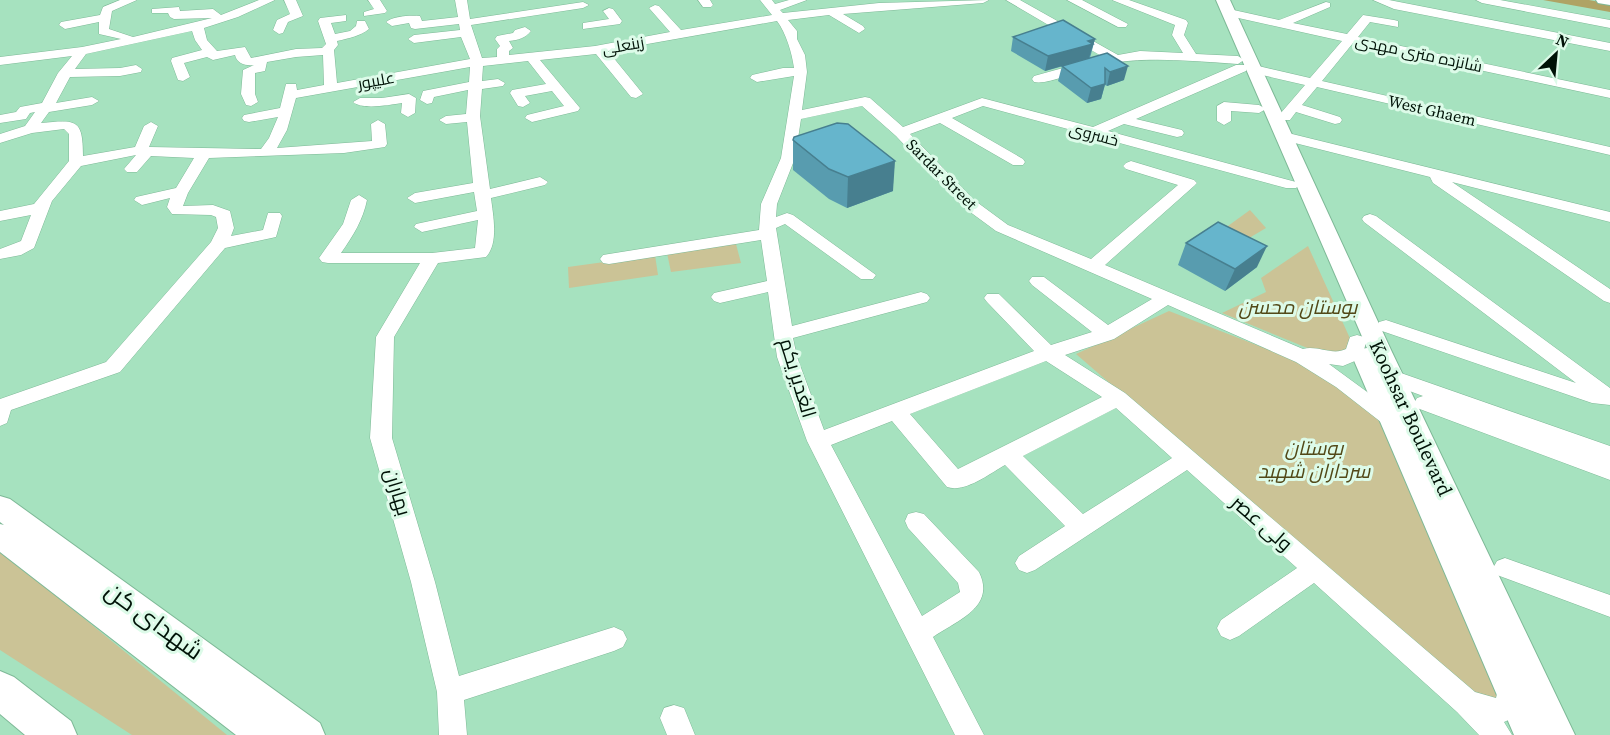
<svg xmlns="http://www.w3.org/2000/svg" width="1610" height="735" font-family="'Source Serif 4',Cairo,serif">
	<style>
		.green { fill: #cbc396 }
		.forest { fill: #afa364 }
		.lines { fill: none; stroke-linecap: round; stroke-linejoin: round }
		.minor-casing { stroke: #7eb997; stroke-width: 1 }
		.major-casing { stroke: #7eb997; stroke-width: 2 }
		.highway-casing { stroke: #7eb997; stroke-width: 2 }
		.minor { fill: #fff; fill-rule: evenodd }
		.major { fill: #fff; fill-rule: evenodd }
		.highway { fill: #fff; fill-rule: evenodd }
		.wall { fill: #589caf }
		.shaded-wall { fill: #477f8f }
		.building { fill: #66b5cc; stroke: #477f8f; stroke-width: 1.5 }
		.labels { text-anchor: middle; stroke-width: 6; stroke-linejoin: round; paint-order: stroke }
		.far-street-label { font-size: 16px; fill: #001207; stroke: #ddfbe9 }
		.park-label { font-size: 20px; font-style: italic; fill: #524918; stroke: #ddfbe9 }
		.street-label { font-size: 20px; fill: #001207; stroke: #ddfbe9 }
		.near-street-label { font-size: 24px; fill: #001207; stroke: #ddfbe9 }
	</style>
	<rect width="100%" height="100%" fill="#a6e2bf"/>
	<!-- green -->
	<g class="green">
		<path d="M1250 210 1266 228 1244 241 1210 239Z"/>
		<path d="M736 244 741 263 671 272 667 253Z"/>
		<path d="M1308 246 1353 345 1352 350 1322 354 1222 313 1266 292 1261 278Z"/>
		<path d="M655 255 658 275 569 288 568 267Z"/>
		<path d="M1169 311 1316 368 1380 418 1502 699H1475L1076 354Z"/>
		<path d="M0 550 227 735H132L0 650Z"/>
	</g>
	<!-- forest -->
	<path class="forest" d="M1543 0H1589L1610 4V12Z"/>
	<g class="lines">
		<defs>
			<g id="minor">
				<path d="M120 0H137L112 11 109 29 133 37 212 18 174 19 170 17 168 13H152V9L179 7 180 11 213 9 221 15 259 0H275L238 17 204 28 207 40 217 51 245 47 251 58 296 49 322 48 326 44 318 21 320 18 346 15V21L331 23 335 34 350 31 356 26 357 21H365L369 29C360 36 350 38 337 41L338 45 334 50 337 83 470 59 461 37 414 43 408 39 414 35 460 30 459 24 415 29 411 28 409 23 392 26 386 22C393 16 411 15 420 16L422 21 458 17 455 0H467L470 19 583 2 589 5 583 8 471 25 482 58 497 57V49L500 46 495 39 497 36 513 33 515 30 525 27 531 31C525 38 519 40 509 41L513 48 509 51V55L595 46 670 32 649 8 655 5 659 6 681 30 772 15 760 0H772L775 4 789 0H807L780 10 783 13 879 3 989 0 983 3 843 14 863 26 865 29 859 33 829 15 788 20 797 31V39L805 55 807 72 802 110 865 97 870 98 903 127 982 98 1093 127 1236 65H1246L1247 68 1246 71 1136 119 1182 130 1184 133 1182 136 1177 137 1124 124 1108 131 1296 182 1299 185 1296 188H1286L983 106 952 118 1023 159 1025 162 1023 165H1013L940 123 910 134 974 200 1008 225 1091 259 1178 185 1126 169 1123 166 1126 163 1131 161 1194 180 1197 183 1194 186 1105 265 1303 349C1317 345 1333 356 1346 349L1350 337 1357 335 1364 337 1366 342 1362 358 1343 366 1329 364 1400 416 1403 421 1400 426 1393 429 1386 426 1336 387 1296 362 1168 305 1114 339 1065 355 1125 393 1475 692 1496 698 1501 677 1510 673 1519 677C1526 693 1521 702 1515 717L1504 722 1512 735H1479L1457 712 1314 583 1239 636 1230 640 1221 636 1217 628 1221 620 1297 568 1187 470 1035 570 1027 573 1019 570 1015 563 1019 556 1065 526 1005 465C989 474 965 493 947 487L892 421 831 445 922 616 960 592 958 583 908 528 905 521 908 514 916 512 924 514 979 572C996 607 958 620 933 637L984 735H955L807 441 777 357 768 292 720 303 714 301 711 297 714 293 767 281 761 240 609 264 603 263 600 259 603 255 609 254 759 230 761 204 781 158 794 76 757 82 750 78 752 75 783 68H794C792 53 786 33 777 21L608 51 643 94 636 98 631 97 596 54 540 60 580 108 578 111 532 122 525 118 527 115 564 106 552 91 525 96 530 103 523 107 518 106 510 93 512 90 546 84 528 61 483 66 482 81 498 79 505 83 503 86 482 89 480 116 490 189 540 177 548 182 545 185 491 198C493 215 499 243 486 257L438 263 394 337 392 438 435 582 459 676 614 627 623 631 627 639 623 647 614 651 464 700 467 735H439L437 692 411 582 370 438 376 337 420 263H328L322 262 319 258 343 224 351 200 359 195 367 200C363 220 353 236 341 253H432L475 248 478 220 422 232 414 227 416 224 477 211 474 192 415 203 407 198 415 193 473 183 467 122 446 124 439 120 446 116 466 114 468 90 434 97 432 103 427 104 420 100 423 91 469 82 470 67 296 98 287 130 277 148 372 141 371 124 378 120 385 124 387 144 385 147 344 153 209 158 188 193 183 206 213 205 230 211 234 228 231 236 263 230 268 213H280L282 216 276 237 225 248 120 372 11 410 7 423 0 426V399L106 362 211 242 218 228 216 217 211 215 172 214 167 207 170 198 142 205 134 200 136 197 176 188 194 158 151 156 137 172H127L124 169 136 155 81 166 52 201 34 248 21 255 0 259V249L21 241 31 215 0 221V211L34 204 69 161V134L64 129 32 133 0 143V134L25 126 35 112 30 113 26 119 0 123V115L16 112 20 107 42 103 58 73 72 56 0 65V57L82 47 121 39 99 34V22L65 29 59 25 61 22 100 15 103 7ZM192 31 195 40 202 50 172 58 171 61 178 80 183 81 190 77 184 63 207 57 213 60 235 55C237 64 246 66 254 65L243 70 241 94 246 105 251 106 258 102 255 94V73L265 71 267 62 296 57 323 55 324 85 297 90 296 84H286L280 108 244 115 242 118 244 121 249 122 278 117 269 138 261 149 149 147 158 126 151 122 144 126 135 147 83 156C83 118 76 120 41 123L49 112 92 105 99 101 92 97 56 103 70 77 120 76 141 72 142 69 136 65 120 68 75 69 86 54ZM862 106 896 136 962 206 996 231 1152 299 1108 325 1044 277H1032L1029 281 1032 285 1092 332 1051 345 999 294H987L984 298 987 302 1034 351 824 430 797 357 793 338 927 302 930 298 927 294 921 292 792 326 776 228 785 224 861 279H873L876 275 793 215 787 213 776 217 777 204 795 158 801 119ZM1046 361 1102 397 958 469 910 414ZM1116 408 1172 458 1083 514 1023 456Z"/>
				<path d="M284 0H296L303 16 288 22 283 33 279 34 273 30 277 20 290 14Z"/>
				<path d="M368 0H380L387 11 385 13 364 16V12L374 9Z"/>
				<path d="M698 0H710L713 5 711 7H703Z"/>
				<path d="M1006 0H1020L1118 55 1140 51 1183 53 1172 35 1175 25 1112 0H1129L1186 20 1188 23 1184 35 1196 54 1238 56 1244 60 1238 64C1189 61 1140 55 1092 67 1077 71 1048 85 1034 82L1032 79 1034 76 1103 57Z"/>
				<path d="M1067 0H1082L1128 24 1126 27H1118Z"/>
				<path d="M1373 0H1389L1610 43V51L1394 9Z"/>
				<path d="M1476 0H1500L1610 20V28L1482 3Z"/>
				<path d="M1326 2 1330 3V7L1293 23 1347 34 1363 15 1394 20 1398 21V27L1370 22 1358 37 1610 90V98L1353 43 1322 81 1610 147V155L1317 87 1302 105 1340 117 1342 120 1340 123 1335 124 1296 112 1290 120H1280L1278 117 1280 114 1305 85 1249 72 1248 69 1249 66 1254 65 1310 78 1342 41 1225 15 1223 13 1229 9 1279 20Z"/>
				<path d="M609 8 613 9 622 21 620 24 583 29V23L609 19 603 11Z"/>
				<path d="M409 94 416 98 415 113 408 117 401 113 402 103C389 105 362 110 353 102L360 98H382Z"/>
				<path d="M1224 102 1259 105 1266 109 1259 113 1231 111V121L1224 125 1217 121V106Z"/>
				<path d="M1284 132 1610 212V222L1452 182 1610 289V303L1604 301 1433 183 1430 177 1279 139 1277 136 1279 133Z"/>
				<path d="M1370 214 1376 216 1610 388V405L1592 403 1379 330 1377 326 1379 322 1386 320 1576 383 1364 222 1362 219 1364 216Z"/>
				<path d="M1381 366 1610 446V480L1417 408 1414 403 1417 398 1423 396 1374 378 1371 373 1374 368Z"/>
				<path d="M1505 558 1610 595V617L1497 575 1493 568 1497 561Z"/>
				<path d="M674 705 684 708 695 735H667L660 718 664 708Z"/>
			</g>
			<g id="major">
				<path d="M1216 0H1230L1391 350 1575 735H1514L1352 356 1356 350 1367 348Z"/>
				<path d="M1596 0H1610V5L1598 3Z"/>
				<path d="M0 496 10 499 320 723 325 735H236L0 552V524L4 525 0 522Z"/>
			</g>
			<path id="highway" d="M0 671 14 677 71 721 77 735H25L0 714Z"/>
		</defs>
		<!-- minor casing -->
		<use href="#minor" class="minor-casing"/>
		<!-- major casing -->
		<use href="#major" class="major-casing"/>
		<!-- highway casing -->
		<use href="#highway" class="highway-casing"/>
		<!-- minor -->
		<use href="#minor" class="minor"/>
		<!-- major -->
		<use href="#major" class="major"/>
		<!-- highway -->
		<use href="#highway" class="highway"/>
	</g>
	<!-- wall -->
	<g class="wall">
		<path d="M1013 37 1095 39 1090 58 1124 80 1107 86 1105 85 1101 99 1087 103 1058 81 1062 66 1067 65 1045 71 1011 51Z"/>
		<path d="M793 140 893 191 847 208 829 199 793 170Z"/>
		<path d="M1186 243 1257 267 1225 291 1178 265Z"/>
	</g>
	<!-- shaded-wall -->
	<g class="shaded-wall">
		<path d="M1095 39 1089 58 1045 71 1048 56Z"/>
		<path d="M1128 66 1124 80 1107 86 1110 72Z"/>
		<path d="M1105 84 1101 99 1087 103 1091 88Z"/>
		<path d="M895 161 893 191 847 208 848 177Z"/>
		<path d="M1267 246 1257 267 1225 291 1235 269Z"/>
	</g>
	<!-- building -->
	<g class="building">
		<path d="M1063 20 1095 39 1088 41 1093 44 1048 56 1013 37Z"/>
		<path d="M1107 53 1128 66 1110 72 1105 68V84L1091 88 1062 66Z"/>
		<path d="M837 123 848 124 895 161 848 177 829 169 793 140 794 137Z"/>
		<path d="M1218 222 1267 246 1235 269 1186 243Z"/>
	</g>
	<g class="labels">
		<!-- far-street labels -->
		<g class="far-street-label">
			<text transform="translate(623 45) rotate(-10)" y="6">زینعلی</text>
			<text transform="translate(1419 53) rotate(12)" y="6">شانزده متری مهدی</text>
			<text transform="translate(376 80) rotate(-10)" y="6">علیپور</text>
			<text transform="translate(1432 110) rotate(13)" y="6">West Ghaem</text>
			<text transform="translate(1094 134) rotate(15)" y="6">خسروی</text>
			<text transform="translate(942 174) rotate(45)" y="6">Sardar Street</text>
		</g>
		<!-- park labels -->
		<g class="park-label">
			<text x="1298" y="314">بوستان محسن</text>
			<text x="1314" y="455">بوستان<tspan x="1314" dy="23">سرداران شهید</tspan></text>
		</g>
		<!-- street labels -->
		<g class="street-label">
			<text transform="translate(798 378) rotate(73)" y="7">الغدیر یکم</text>
			<text transform="translate(1411 418) rotate(65)" y="7">Koohsar Boulevard</text>
			<text transform="translate(398 492) rotate(73)" y="7">بهاران</text>
			<text transform="translate(1262 523) rotate(41)" y="7">ولی عصر</text>
		</g>
		<!-- near-street labels -->
		<g class="near-street-label">
			<text transform="translate(154 621) rotate(36)" y="8">شهدای کن</text>
		</g>
	</g>
	<!-- north arrow -->
	<g transform="translate(1556 54) rotate(26)" stroke="#ddfbe9" stroke-width="4.5" paint-order="stroke">
	<path d="M0-4.5L10 22L0 15L-10 22Z" fill="#001207"/>
	<text y="-9" font-size="16" font-weight="bold" text-anchor="middle" fill="#001207">N</text>
	</g>
</svg>
